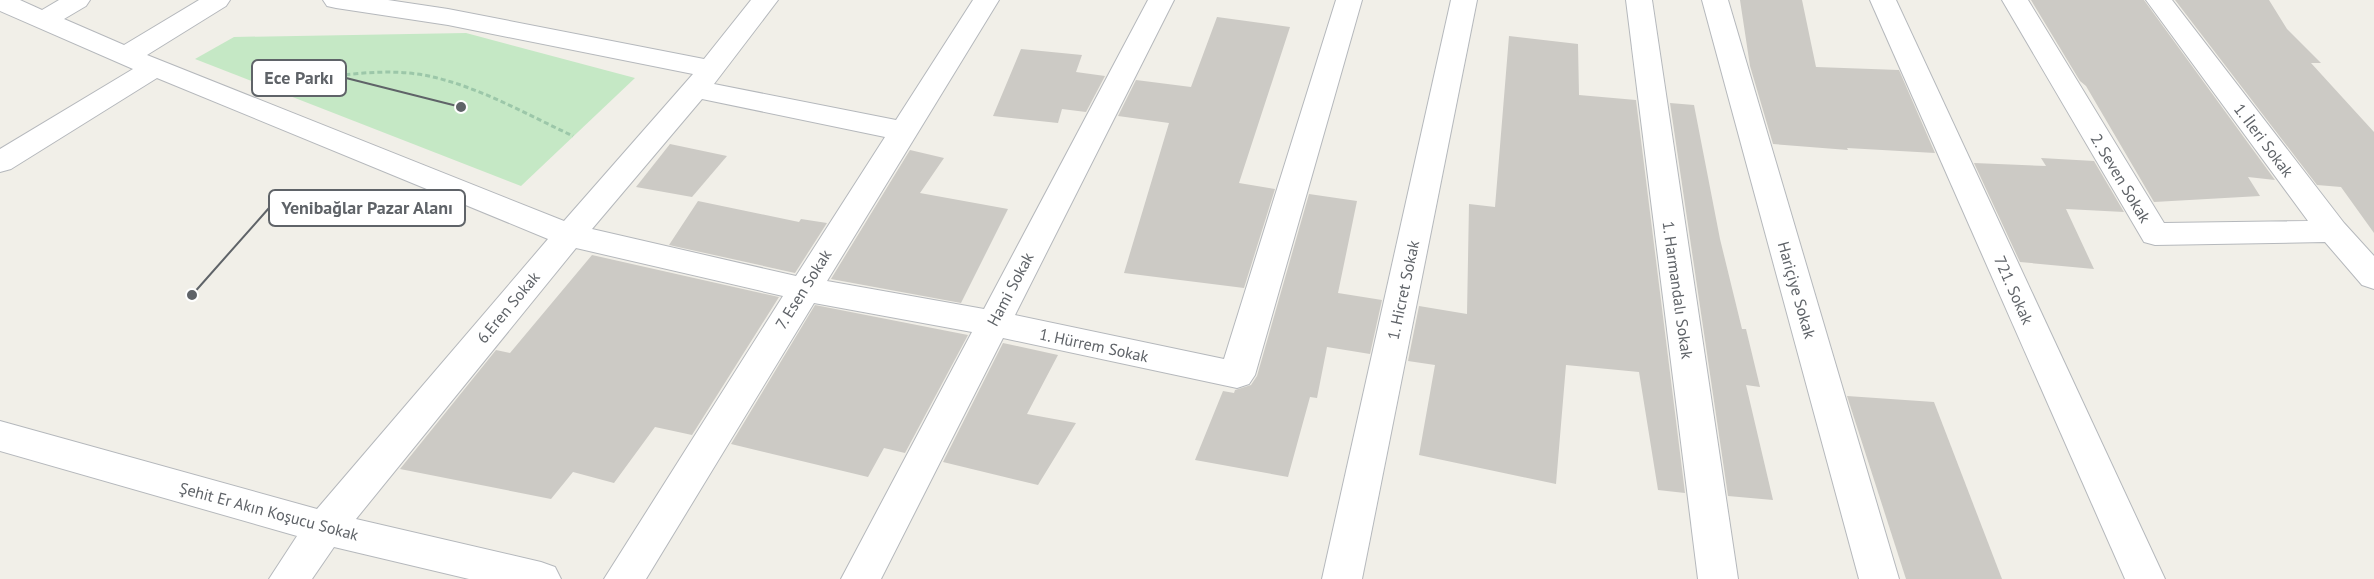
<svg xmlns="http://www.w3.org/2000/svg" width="2374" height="579" font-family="'PT Sans',sans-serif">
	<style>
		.green { fill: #c5e8c5 }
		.building { fill: #cccac5 }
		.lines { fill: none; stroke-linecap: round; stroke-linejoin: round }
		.minor-casing { stroke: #b5b8bc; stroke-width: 2 }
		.path { stroke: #9cc7a9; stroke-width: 3; stroke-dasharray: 5 3; stroke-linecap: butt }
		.minor { fill: #fff; fill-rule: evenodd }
		.labels { text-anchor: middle; stroke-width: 4.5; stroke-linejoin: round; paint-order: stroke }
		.street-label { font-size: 16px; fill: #5f6368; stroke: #fff }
		.leader { fill: none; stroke: #5f6368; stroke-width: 2 }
		.callout-dot { fill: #5f6368; stroke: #fff; stroke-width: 2 }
		.callout { fill: #fff; stroke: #5f6368; stroke-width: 2 }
		.callout-label { font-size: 18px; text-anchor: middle; font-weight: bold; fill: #5f6368 }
	</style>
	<rect width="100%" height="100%" fill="#f1efe8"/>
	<!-- green -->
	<path class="green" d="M466 33 635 78 521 186 195 59 234 37Z"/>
	<!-- building -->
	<g class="building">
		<path d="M1740 0H1802L1816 67 1899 70 1935 153 1847 148 1848 150 1773 144 1750 66Z"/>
		<path d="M2031 0H2144L2275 180 2248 177 2260 196 2154 202 2086 86 2080 81Z"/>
		<path d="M2175 0H2269L2287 29 2321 63H2311L2374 132V233L2341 187 2317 185Z"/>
		<path d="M1217 17 1290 27 1239 183 1275 189 1244 288 1124 273 1169 123 1118 116 1136 80 1191 87Z"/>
		<path d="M1509 36 1578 44 1579 95 1636 100 1685 493 1658 490 1639 372 1566 365 1556 484 1419 455 1435 365 1408 361 1419 306 1467 314 1469 204 1495 207Z"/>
		<path d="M1021 49 1082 55 1076 72 1105 76 1086 112 1062 109 1058 123 993 116Z"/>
		<path d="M1670 103 1694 105 1720 239 1742 329H1746L1760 387 1746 385 1773 500 1728 496Z"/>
		<path d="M670 144 727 156 692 197 636 187Z"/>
		<path d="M910 150 944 158 920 193 1008 209 961 303 831 279Z"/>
		<path d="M2041 158 2094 161 2124 212 2066 209 2094 269 2020 262 1974 163 2046 166Z"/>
		<path d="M1309 194 1357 201 1338 293 1382 300 1370 354 1327 347 1317 398 1310 397 1288 477 1195 460 1223 391 1234 393 1235 390 1251 385 1257 376Z"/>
		<path d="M698 201 799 222 801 219 827 223 795 273 669 245Z"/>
		<path d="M592 255 779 297 692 435 655 427 614 483 573 472 551 499 400 469 496 350 510 353Z"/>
		<path d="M815 305 968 335 905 453 884 448 868 477 731 444Z"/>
		<path d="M1003 343 1058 355 1027 414 1076 423 1038 485 943 462Z"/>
		<path d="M1847 396 1934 402 2002 579H1906Z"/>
	</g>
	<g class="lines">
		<defs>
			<g id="minor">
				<path d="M0 0H20L42 10 59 0H90L86 6 64 19 124 45 199 0H230L226 6 147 55 564 221 693 74 448 25 336 8 327 6 323 0H388L448 9 704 59 751 0H778L714 84 896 120 973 0H999L827 281 984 309 1148 0H1174L1015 315 1224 359 1336 0H1362L1255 375 1249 384 1237 388 1003 338 881 579H841L972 332 814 303 646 579H604L783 296 576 248 356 519 541 562 555 567 561 579H469L334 547 312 579H269L297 536 0 451V421L317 509 548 239 157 78 11 169 0 172V149L133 69 0 11ZM702 99 885 137 796 276 592 229Z"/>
				<path d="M1451 0H1477L1362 579H1322Z"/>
				<path d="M1626 0H1652L1738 579H1698Z"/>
				<path d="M1702 0H1728L1899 579H1859Z"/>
				<path d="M1870 0H1896L2165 579H2125Z"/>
				<path d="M2002 0H2028L2164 223 2308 221 2146 0H2172L2344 223 2374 256V289L2362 285 2325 242 2155 245 2144 242Z"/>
			</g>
		</defs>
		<!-- minor casing -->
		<use href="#minor" class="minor-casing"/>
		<!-- path -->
		<path class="path" d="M290 83C335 76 387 66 433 77 481 88 528 115 573 136"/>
		<!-- minor -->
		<use href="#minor" class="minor"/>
	</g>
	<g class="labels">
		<!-- street labels -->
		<g class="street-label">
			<text transform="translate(2264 140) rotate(53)" y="6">1. İleri Sokak</text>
			<text transform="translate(2121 178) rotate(59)" y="6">2. Seven Sokak</text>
			<text transform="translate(803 289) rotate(-58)" y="6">7. Esen Sokak</text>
			<text transform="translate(1010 289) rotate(-62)" y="6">Hami Sokak</text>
			<text transform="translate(1403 290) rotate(-78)" y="6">1. Hicret Sokak</text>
			<text transform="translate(1678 290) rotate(82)" y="6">1. Harmandalı Sokak</text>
			<text transform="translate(1797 290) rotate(74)" y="6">Hariçiye Sokak</text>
			<text transform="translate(2014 290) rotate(66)" y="6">721. Sokak</text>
			<text transform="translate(508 307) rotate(-50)" y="6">6.Eren Sokak</text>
			<text transform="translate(1094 345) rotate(12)" y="6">1. Hürrem Sokak</text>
			<text transform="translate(269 511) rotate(15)" y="6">Şehit Er Akın Koşucu Sokak</text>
		</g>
	</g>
	<!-- callouts -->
	<path class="leader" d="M461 107L346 78M192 295L269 208"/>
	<g class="callout-dot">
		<circle cx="461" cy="107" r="6"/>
		<circle cx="192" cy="295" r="6"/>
	</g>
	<g class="callout">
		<rect x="252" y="60" width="94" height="36" rx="6"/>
		<rect x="269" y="190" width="196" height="36" rx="6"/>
	</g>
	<g class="callout-label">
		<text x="299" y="84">Ece Parkı</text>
		<text x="367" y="214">Yenibağlar Pazar Alanı</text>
	</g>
</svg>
